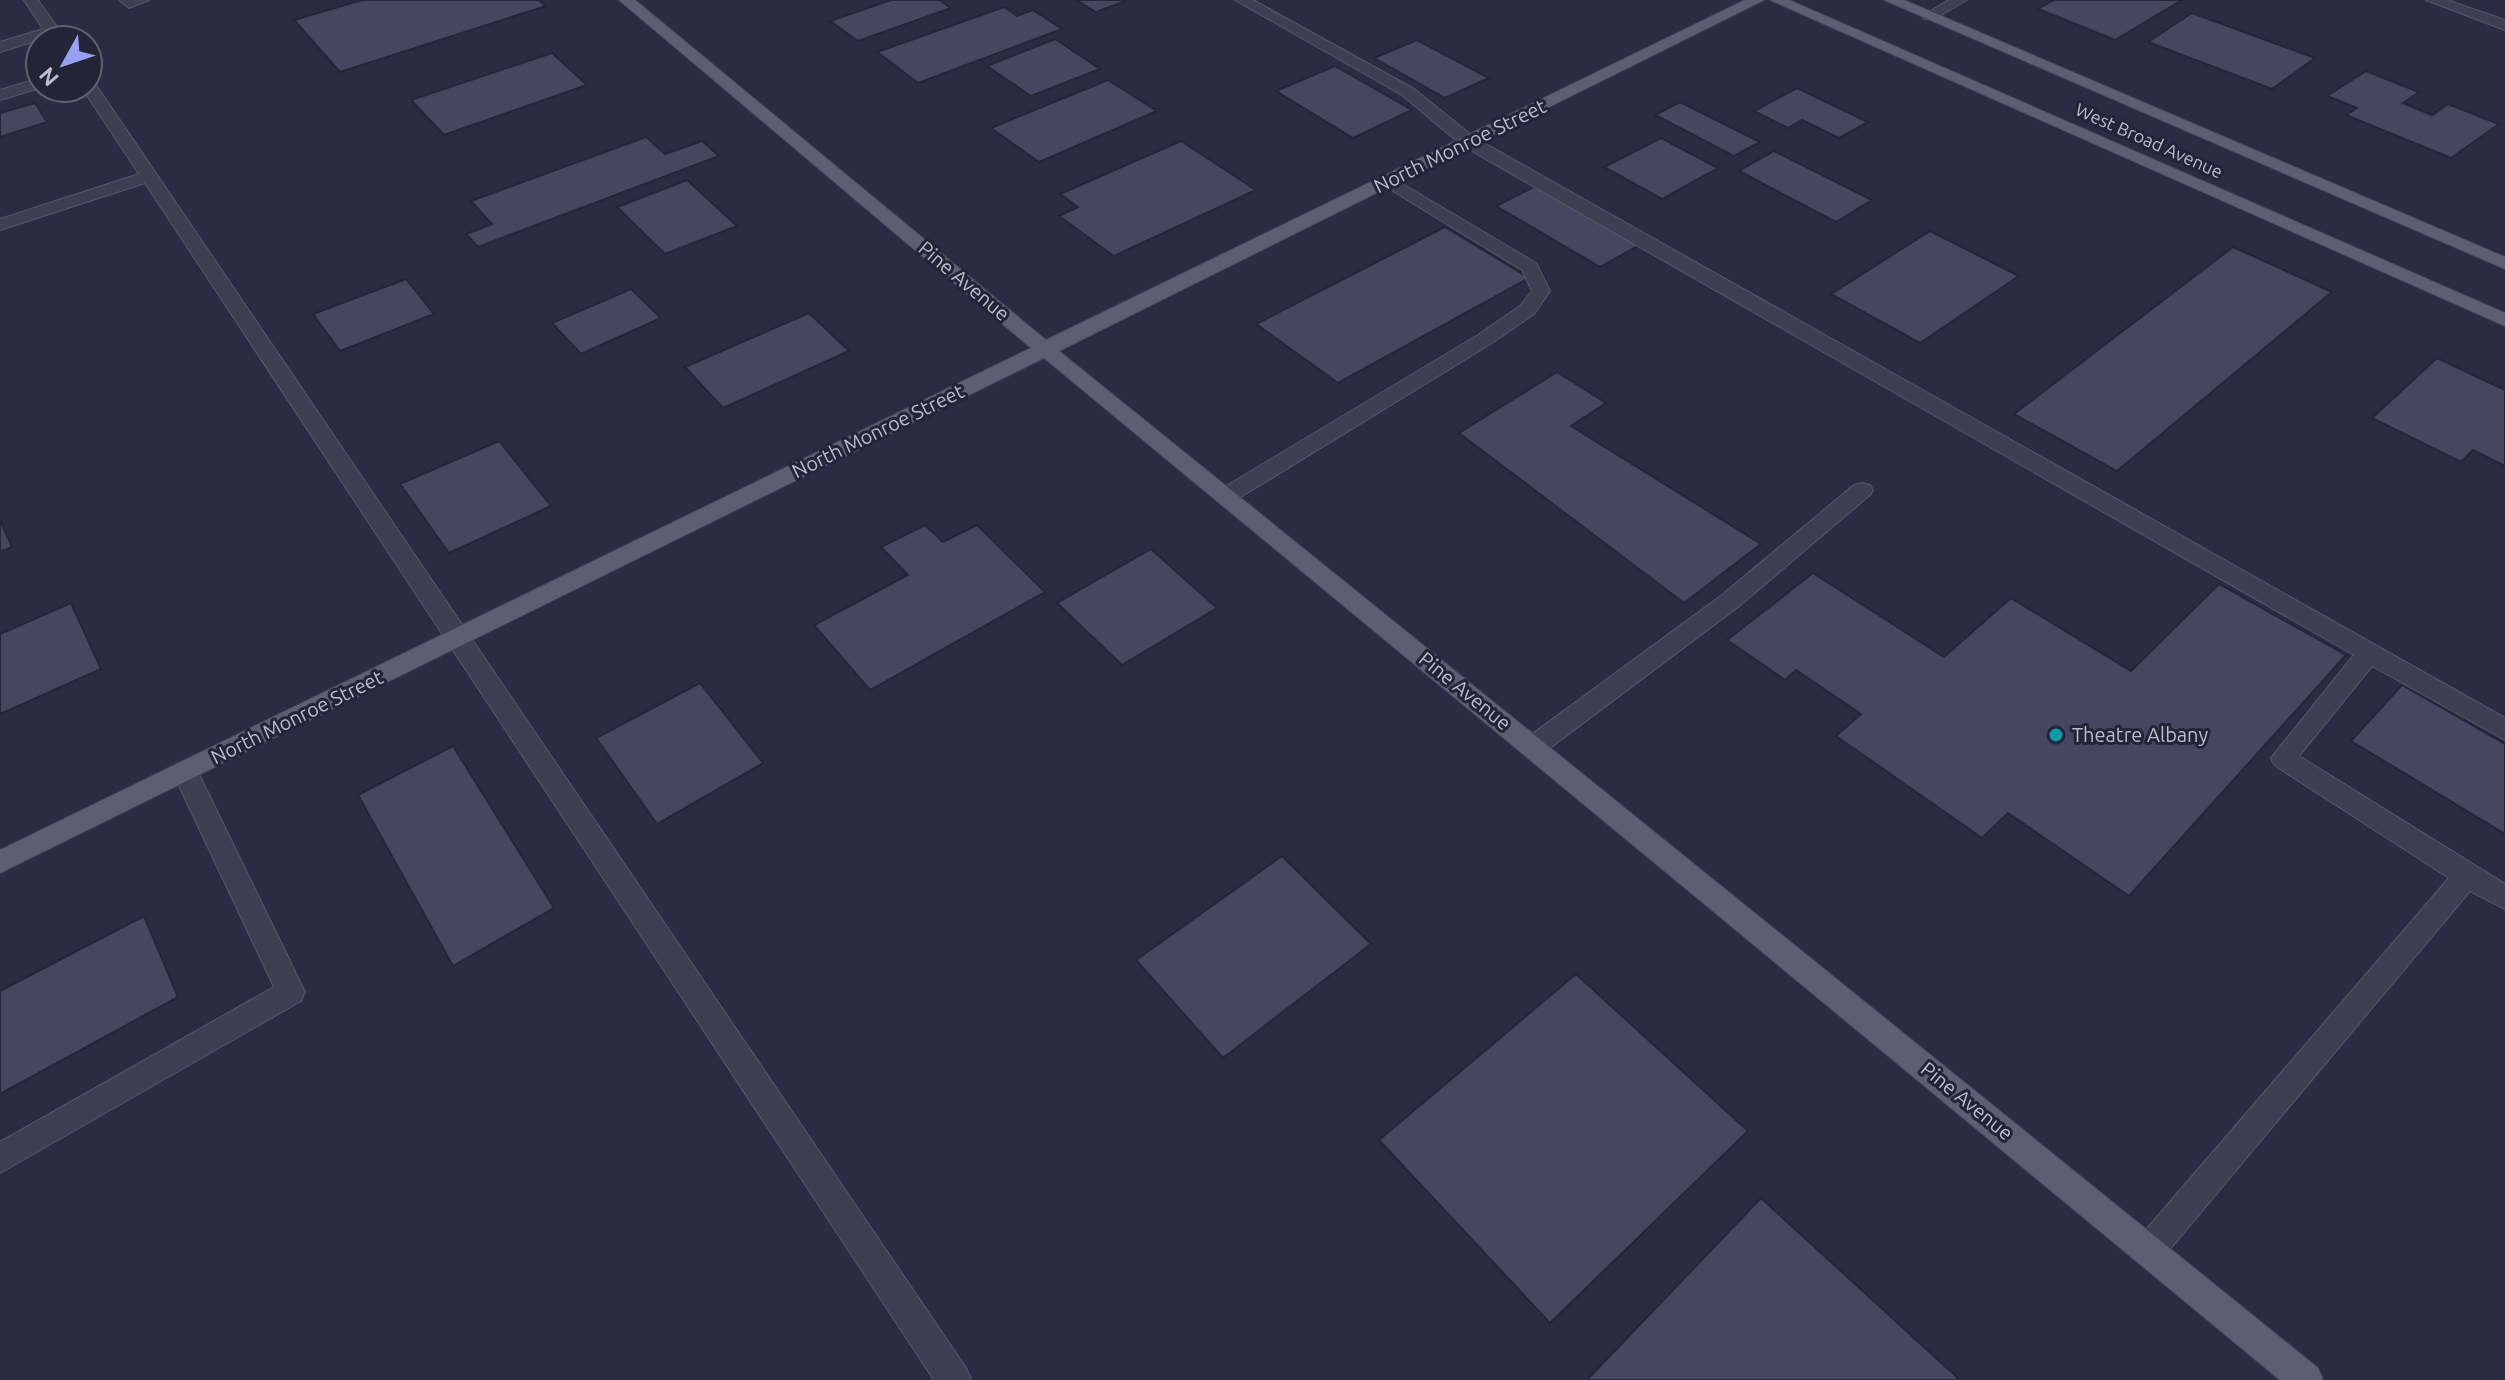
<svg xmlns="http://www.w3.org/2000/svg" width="2505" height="1380" font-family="Ubuntu,sans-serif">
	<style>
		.building { fill: #444760; stroke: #242639; stroke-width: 2 }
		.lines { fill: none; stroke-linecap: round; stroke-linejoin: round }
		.minor-casing { stroke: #565769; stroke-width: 2 }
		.major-casing { stroke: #444658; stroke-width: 2 }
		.minor { fill: #3d4052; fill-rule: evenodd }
		.major { fill: #5c5e72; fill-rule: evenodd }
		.culture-dot { fill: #0f9aa8; stroke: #222437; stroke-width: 3 }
		.labels { text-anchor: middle; stroke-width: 6; stroke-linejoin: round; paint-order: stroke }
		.far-street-label { font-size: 18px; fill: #bbbccc; stroke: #222437 }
		.street-label { font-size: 20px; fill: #bbbccc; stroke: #222437 }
		.poi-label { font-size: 20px; fill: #bbbccc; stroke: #222437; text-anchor: start }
	</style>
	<rect width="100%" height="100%" fill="#292c42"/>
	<!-- building -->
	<g class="building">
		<path d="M362 0H539L546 6 340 72 294 20Z"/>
		<path d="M891 0H939L951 8 858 41 830 21Z"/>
		<path d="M1076 0H1128L1096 12Z"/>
		<path d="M2054 0H2182L2115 40 2038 9Z"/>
		<path d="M1004 7 1017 16 1033 10 1062 29 918 83 877 52Z"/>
		<path d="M2192 13 2315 58 2272 89 2148 42Z"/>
		<path d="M1055 39 1100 69 1031 96 987 66Z"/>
		<path d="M1417 40 1489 78 1445 98 1374 58Z"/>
		<path d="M552 53 587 85 444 135 411 100Z"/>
		<path d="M1335 66 1412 110 1353 138 1276 91Z"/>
		<path d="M2366 71 2419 92 2403 103 2432 115 2448 104 2499 124 2451 158 2346 115 2357 108 2327 96Z"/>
		<path d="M1108 80 1157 111 1039 162 991 128Z"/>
		<path d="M1797 88 1868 122 1839 138 1802 120 1788 128 1754 111Z"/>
		<path d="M1680 102 1760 142 1734 156 1655 115Z"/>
		<path d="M35 103 47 122 0 137V113Z"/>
		<path d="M646 137 665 154 702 141 719 156 478 247 466 234 492 224 471 201Z"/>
		<path d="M1661 138 1718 168 1662 199 1604 167Z"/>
		<path d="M1181 141 1256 190 1114 256 1059 216 1078 207 1060 194Z"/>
		<path d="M1774 151 1872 200 1836 222 1739 171Z"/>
		<path d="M687 180 737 226 665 254 617 207Z"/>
		<path d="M1542 183 1645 242 1600 267 1496 206Z"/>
		<path d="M1445 227 1529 278 1338 383 1256 324Z"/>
		<path d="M1930 231 2019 276 1920 343 1831 294Z"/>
		<path d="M2233 247 2332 292 2117 471 2014 414Z"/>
		<path d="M406 279 434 314 340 351 313 314Z"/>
		<path d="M631 289 661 318 581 354 552 323Z"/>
		<path d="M809 313 849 351 723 408 685 367Z"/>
		<path d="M2437 358 2505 390V466L2473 450 2461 462 2372 418Z"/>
		<path d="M1557 372 1606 403 1571 426 1761 544 1684 603 1459 433Z"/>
		<path d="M499 441 551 506 449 553 400 484Z"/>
		<path d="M0 520 12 547 0 552Z"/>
		<path d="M925 525 943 542 977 525 1045 592 870 690 814 625 908 575 881 547Z"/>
		<path d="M1151 549 1217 608 1122 665 1057 603Z"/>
		<path d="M1813 573 1944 657 2011 598 2131 671 2219 584 2346 655 2129 896 2008 813 1982 838 1836 736 1861 714 1796 670 1785 680 1727 640Z"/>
		<path d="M71 603 101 669 0 714V634Z"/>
		<path d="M700 683 763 763 657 824 596 738Z"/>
		<path d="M2402 685 2505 744V834L2351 741Z"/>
		<path d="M453 746 554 908 453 966 358 795Z"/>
		<path d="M1282 856 1371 944 1223 1058 1136 960Z"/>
		<path d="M144 916 178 997 0 1094V991Z"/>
		<path d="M1576 974 1748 1131 1550 1323 1379 1140Z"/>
		<path d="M1761 1198 1960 1380H1587Z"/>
	</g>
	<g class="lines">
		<defs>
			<g id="minor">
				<path d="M24 0H38L66 40H50L48 37 0 52V42L43 29Z"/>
				<path d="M119 0H149L129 8Z"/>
				<path d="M1235 0H1253L1414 89 1475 138 2505 718V740L2372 666 2299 756 2505 884V909L2470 891 2160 1261 2149 1266 2138 1261 2133 1250 2138 1239 2449 878 2274 765 2271 758 2354 655 1463 146 1402 95Z"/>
				<path d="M1949 0H1967L1934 19H1924L1922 16Z"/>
				<path d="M2426 0H2447L2505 20V30Z"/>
				<path d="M40 78V88L0 100V90Z"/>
				<path d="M88 80 96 85 966 1368 971 1380H934L145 183 0 230V219L139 174 82 88H88Z"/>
				<path d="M1389 176 1536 263 1550 291 1534 314 1492 343 1234 501H1218L1215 496 1218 491 1478 335 1520 306 1532 291 1522 270 1383 185 1380 181 1383 177Z"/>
				<path d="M1862 483 1870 485 1873 490 1870 495 1738 607 1542 754 1533 757 1524 754 1521 747 1524 740 1722 595 1854 485Z"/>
				<path d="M185 761 194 764 305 992 301 1001 0 1173V1142L274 987 172 771 176 764Z"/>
			</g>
			<g id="major">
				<path d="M619 0H635L1046 340 1745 0H1764L1059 351 2318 1368 2323 1380H2280L1044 358 0 873V850L1031 348Z"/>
				<path d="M1770 0H1789L2505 313V326Z"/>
				<path d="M1884 0H1904L2505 257V269Z"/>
			</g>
		</defs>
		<!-- minor casing -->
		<use href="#minor" class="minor-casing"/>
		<!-- major casing -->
		<use href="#major" class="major-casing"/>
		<!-- minor -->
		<use href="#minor" class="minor"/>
		<!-- major -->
		<use href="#major" class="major"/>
	</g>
	<!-- markers -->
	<circle class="culture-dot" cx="2056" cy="735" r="8"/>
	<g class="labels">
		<!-- far-street labels -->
		<g class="far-street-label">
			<text transform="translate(2149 141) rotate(24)" y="6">West Broad Avenue</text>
		</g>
		<!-- street labels -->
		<g class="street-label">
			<text transform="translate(1460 146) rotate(-26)" y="7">North Monroe Street</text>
			<text transform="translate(964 281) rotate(40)" y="7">Pine Avenue</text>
			<text transform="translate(878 431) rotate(-26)" y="7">North Monroe Street</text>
			<text transform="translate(1465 691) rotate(39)" y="7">Pine Avenue</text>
			<text transform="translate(297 717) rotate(-26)" y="7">North Monroe Street</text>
			<text transform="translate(1967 1101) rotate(39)" y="7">Pine Avenue</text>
		</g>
		<!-- poi labels -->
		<g class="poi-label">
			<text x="2072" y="742">Theatre Albany</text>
		</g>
	</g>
	<!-- north arrow -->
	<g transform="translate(64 64) rotate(230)"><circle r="38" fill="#222437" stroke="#5f6173" stroke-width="2"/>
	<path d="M0-6L14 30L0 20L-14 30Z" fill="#99a0f2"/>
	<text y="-12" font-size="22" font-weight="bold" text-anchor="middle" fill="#bbbccc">N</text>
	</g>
</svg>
